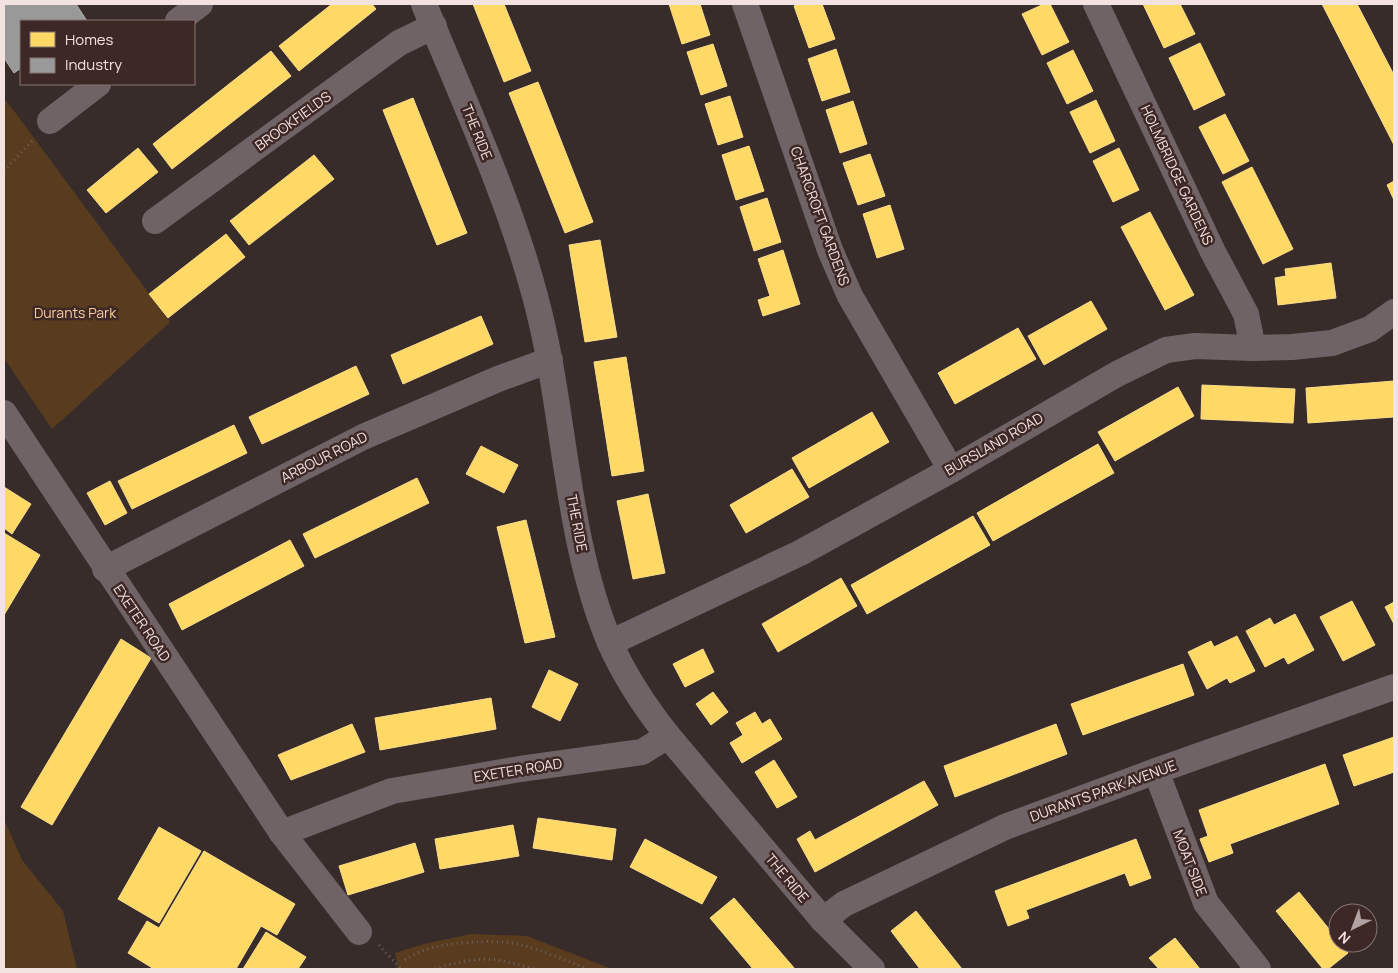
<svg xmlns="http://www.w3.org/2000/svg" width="1398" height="973" font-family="Manrope,sans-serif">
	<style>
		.green { fill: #593c1d }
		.homes { fill: #ffd966; stroke: #fbdc8b }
		.industry { fill: #999; stroke: #b4afae }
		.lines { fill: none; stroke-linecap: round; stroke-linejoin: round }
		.path { stroke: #6d6262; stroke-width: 3; stroke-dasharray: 1 4; stroke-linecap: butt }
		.street { stroke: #6f6365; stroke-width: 26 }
		.labels { text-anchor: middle; stroke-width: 5; stroke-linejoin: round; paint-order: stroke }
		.street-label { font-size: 14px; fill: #f2e3e0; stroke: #3e2825 }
		.park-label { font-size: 14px; fill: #f9cca0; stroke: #3e2825 }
	</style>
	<rect width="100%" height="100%" fill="#382c2b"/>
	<!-- green -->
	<g class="green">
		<path d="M4 99 14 111 170 322 52 429 4 358Z"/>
		<path d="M4 819 22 860 63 911 77 969H4Z"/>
		<path d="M471 934 527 936 612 969H394L398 966 395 953 424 944Z"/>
	</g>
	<!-- homes -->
	<g class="homes">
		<path d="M332 4H372L376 9 299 71 279 46Z"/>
		<path d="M473 4H504L531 71 504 82Z"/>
		<path d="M669 4H700L710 35 682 44Z"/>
		<path d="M800 4H822L835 39 809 48 794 6Z"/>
		<path d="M1044 4H1050L1069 42 1042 55 1022 14Z"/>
		<path d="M1143 4H1180L1195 34 1164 48Z"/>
		<path d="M1322 4H1357L1394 75V145Z"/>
		<path d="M1200 43 1225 95 1194 110 1169 58Z"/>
		<path d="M713 44 727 86 701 95 687 52Z"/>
		<path d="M836 49 850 92 822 101 808 59Z"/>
		<path d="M1073 50 1093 91 1067 104 1047 63Z"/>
		<path d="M271 51 291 76 172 169 153 144Z"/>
		<path d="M538 82 593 222 565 233 509 93Z"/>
		<path d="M730 96 743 137 718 145 705 104Z"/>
		<path d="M413 98 467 233 437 245 383 110Z"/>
		<path d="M1096 100 1115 141 1090 153 1070 112Z"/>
		<path d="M853 101 867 144 840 153 826 110Z"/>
		<path d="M1225 114 1249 161 1223 174 1199 127Z"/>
		<path d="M749 146 764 191 736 200 722 155Z"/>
		<path d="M138 148 158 172 106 213 87 190Z"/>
		<path d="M1119 148 1139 190 1113 202 1093 161Z"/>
		<path d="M870 154 885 196 858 205 843 163Z"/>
		<path d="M314 155 334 179 249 245 230 221Z"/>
		<path d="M1252 167 1293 249 1263 264 1222 182Z"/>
		<path d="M1394 181V200L1387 185Z"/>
		<path d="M767 198 781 242 754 251 740 207Z"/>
		<path d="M890 205 904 249 877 258 863 214Z"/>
		<path d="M1150 212 1194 295 1165 310 1121 227Z"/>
		<path d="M226 234 245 257 168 318 149 294Z"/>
		<path d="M600 240 617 337 585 342 569 245Z"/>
		<path d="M783 250 800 304 763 316 758 300 770 296 758 259Z"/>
		<path d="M1331 263 1336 298 1278 305 1275 278 1286 276 1285 269Z"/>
		<path d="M1091 301 1107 329 1044 365 1028 336Z"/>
		<path d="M481 316 493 344 403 384 391 355Z"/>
		<path d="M1018 328 1036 359 955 404 938 373Z"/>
		<path d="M626 357 644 471 612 476 594 362Z"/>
		<path d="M356 366 369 394 262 444 249 417Z"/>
		<path d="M1394 381V417L1308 423 1306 388Z"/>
		<path d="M1202 385 1295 389 1293 423 1201 419Z"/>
		<path d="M1178 387 1194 416 1115 461 1098 432Z"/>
		<path d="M872 412 889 442 809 488 792 458Z"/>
		<path d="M234 425 247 453 132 509 118 481Z"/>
		<path d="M1098 444 1114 473 993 541 977 513Z"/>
		<path d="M481 446 518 465 504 493 466 474Z"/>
		<path d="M792 469 809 497 746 533 730 505Z"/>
		<path d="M417 478 429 503 315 558 303 534Z"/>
		<path d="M110 481 127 513 105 525 87 493Z"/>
		<path d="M4 487 31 504 12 534 4 528Z"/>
		<path d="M648 494 665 573 633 579 617 501Z"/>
		<path d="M973 516 990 545 867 614 851 585Z"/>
		<path d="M526 520 555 637 525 643 497 527Z"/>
		<path d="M4 533 40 555 4 615Z"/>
		<path d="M290 540 304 566 182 630 169 604Z"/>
		<path d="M841 578 857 606 778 652 762 624Z"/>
		<path d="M1352 601 1375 645 1343 661 1320 617Z"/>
		<path d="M1394 602V624L1385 607Z"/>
		<path d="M1295 614 1314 650 1288 664 1284 657 1265 667 1246 631 1270 618 1274 625Z"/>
		<path d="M1237 636 1255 671 1230 683 1227 678 1207 689 1188 652 1211 641 1214 647Z"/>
		<path d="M121 639 151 658 52 825 21 807Z"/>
		<path d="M703 649 714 672 685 687 673 664Z"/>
		<path d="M1183 664 1194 695 1083 735 1071 704Z"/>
		<path d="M549 670 578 684 560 721 532 707Z"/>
		<path d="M713 692 728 712 711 725 696 704Z"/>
		<path d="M491 698 496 729 380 750 375 718Z"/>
		<path d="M755 712 762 724 770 719 782 739 742 763 730 743 743 735 736 723Z"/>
		<path d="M352 724 365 752 291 780 278 755Z"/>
		<path d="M1056 724 1067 754 955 797 944 766Z"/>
		<path d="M1394 737V772L1354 786 1343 755Z"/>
		<path d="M774 760 797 797 777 808 755 772Z"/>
		<path d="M1325 764 1339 804 1230 844 1233 853 1209 862 1200 839 1208 836 1199 810Z"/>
		<path d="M924 781 938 805 815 872 797 839 810 831 815 840Z"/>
		<path d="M538 818 616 829 612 860 533 848Z"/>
		<path d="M513 825 519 856 440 869 435 839Z"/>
		<path d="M159 827 201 851 159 923 118 899Z"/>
		<path d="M645 839 717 877 702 904 630 867Z"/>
		<path d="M1136 839 1151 878 1130 886 1125 873 1026 910 1029 918 1008 926 995 891Z"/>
		<path d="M415 843 424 872 348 895 339 866Z"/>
		<path d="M204 851 295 904 277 935 261 926 236 969H154L128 953 147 921 159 928Z"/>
		<path d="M1299 892 1338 940V943H1340L1348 953 1328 969H1323L1276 911Z"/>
		<path d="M734 898 795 969H753L710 918Z"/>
		<path d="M916 911 962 969H920L891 931Z"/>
		<path d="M266 932 306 957 298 969H243Z"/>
		<path d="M1175 938 1200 969H1159L1149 958Z"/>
	</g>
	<!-- industry -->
	<path class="industry" d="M4 4H76L87 21H21V68L14 73 4 58Z"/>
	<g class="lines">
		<!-- path -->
		<g class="path">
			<path d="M4 171 33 140"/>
			<path d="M379 945 401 969"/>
			<path d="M405 960C410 957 416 953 422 951 444 942 495 939 518 944 541 950 565 960 587 969"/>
			<path d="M435 969C454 963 477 957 497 960 510 962 522 966 535 969"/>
		</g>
		<!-- street -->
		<g class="street">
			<path d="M424 4C463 100 508 195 535 296 566 409 564 534 610 643 625 677 646 708 668 736L823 920 872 969"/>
			<path d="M745 4 830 250 850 296 951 470"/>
			<path d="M1096 4 1213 252 1246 314 1253 348"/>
			<path d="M178 21 200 4"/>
			<path d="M50 121 98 84"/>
			<path d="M155 221 399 43 434 26"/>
			<path d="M4 413 282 833 359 932"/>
			<path d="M105 569 363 437 498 379 550 360"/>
			<path d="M610 643 800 553 951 470 1117 374 1166 350 1195 346 1253 348 1292 347 1332 343 1370 329 1394 312"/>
			<path d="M1156 771 1206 903 1258 969"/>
			<path d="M282 833 392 791 520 769 642 752 668 736"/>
			<path d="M823 920 844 904 1005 827 1156 771 1394 687"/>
		</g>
	</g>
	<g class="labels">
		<!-- street labels -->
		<g class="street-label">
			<text transform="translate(293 121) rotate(-36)" y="5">BROOKFIELDS</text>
			<text transform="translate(477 132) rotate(68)" y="5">THE RIDE</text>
			<text transform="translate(1177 175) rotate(65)" y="5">HOLMBRIDGE GARDENS</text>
			<text transform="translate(820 216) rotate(70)" y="5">CHARCROFT GARDENS</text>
			<text transform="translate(994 444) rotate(-30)" y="5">BURSLAND ROAD</text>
			<text transform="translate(324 457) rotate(-27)" y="5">ARBOUR ROAD</text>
			<text transform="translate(577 523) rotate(79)" y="5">THE RIDE</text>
			<text transform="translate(142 623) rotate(56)" y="5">EXETER ROAD</text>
			<text transform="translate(518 770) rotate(-9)" y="5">EXETER ROAD</text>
			<text transform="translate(1103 791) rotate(-20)" y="5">DURANTS PARK AVENUE</text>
			<text transform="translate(1190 863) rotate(69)" y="5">MOAT SIDE</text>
			<text transform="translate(787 878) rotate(50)" y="5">THE RIDE</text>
		</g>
		<!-- park labels -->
		<g class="park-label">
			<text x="75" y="318">Durants Park</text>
		</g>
	</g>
	<!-- border -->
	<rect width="1398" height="973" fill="none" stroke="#f2e3e0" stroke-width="10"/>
	<!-- legend -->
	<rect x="20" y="20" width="175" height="65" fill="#3e2825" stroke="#867370"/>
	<rect x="30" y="32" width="25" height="15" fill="#ffd966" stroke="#867370"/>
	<text x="65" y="45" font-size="15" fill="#f2e3e0">Homes</text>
	<rect x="30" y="58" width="25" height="15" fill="#999999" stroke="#867370"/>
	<text x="65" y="70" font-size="15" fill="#f2e3e0">Industry</text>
	<!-- north arrow -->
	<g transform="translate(1353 928) rotate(222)"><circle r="24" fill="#3e2825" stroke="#867370"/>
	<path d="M0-4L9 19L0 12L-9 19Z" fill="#b1a3a1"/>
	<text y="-8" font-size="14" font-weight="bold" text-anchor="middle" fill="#f2e3e0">N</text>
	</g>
</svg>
